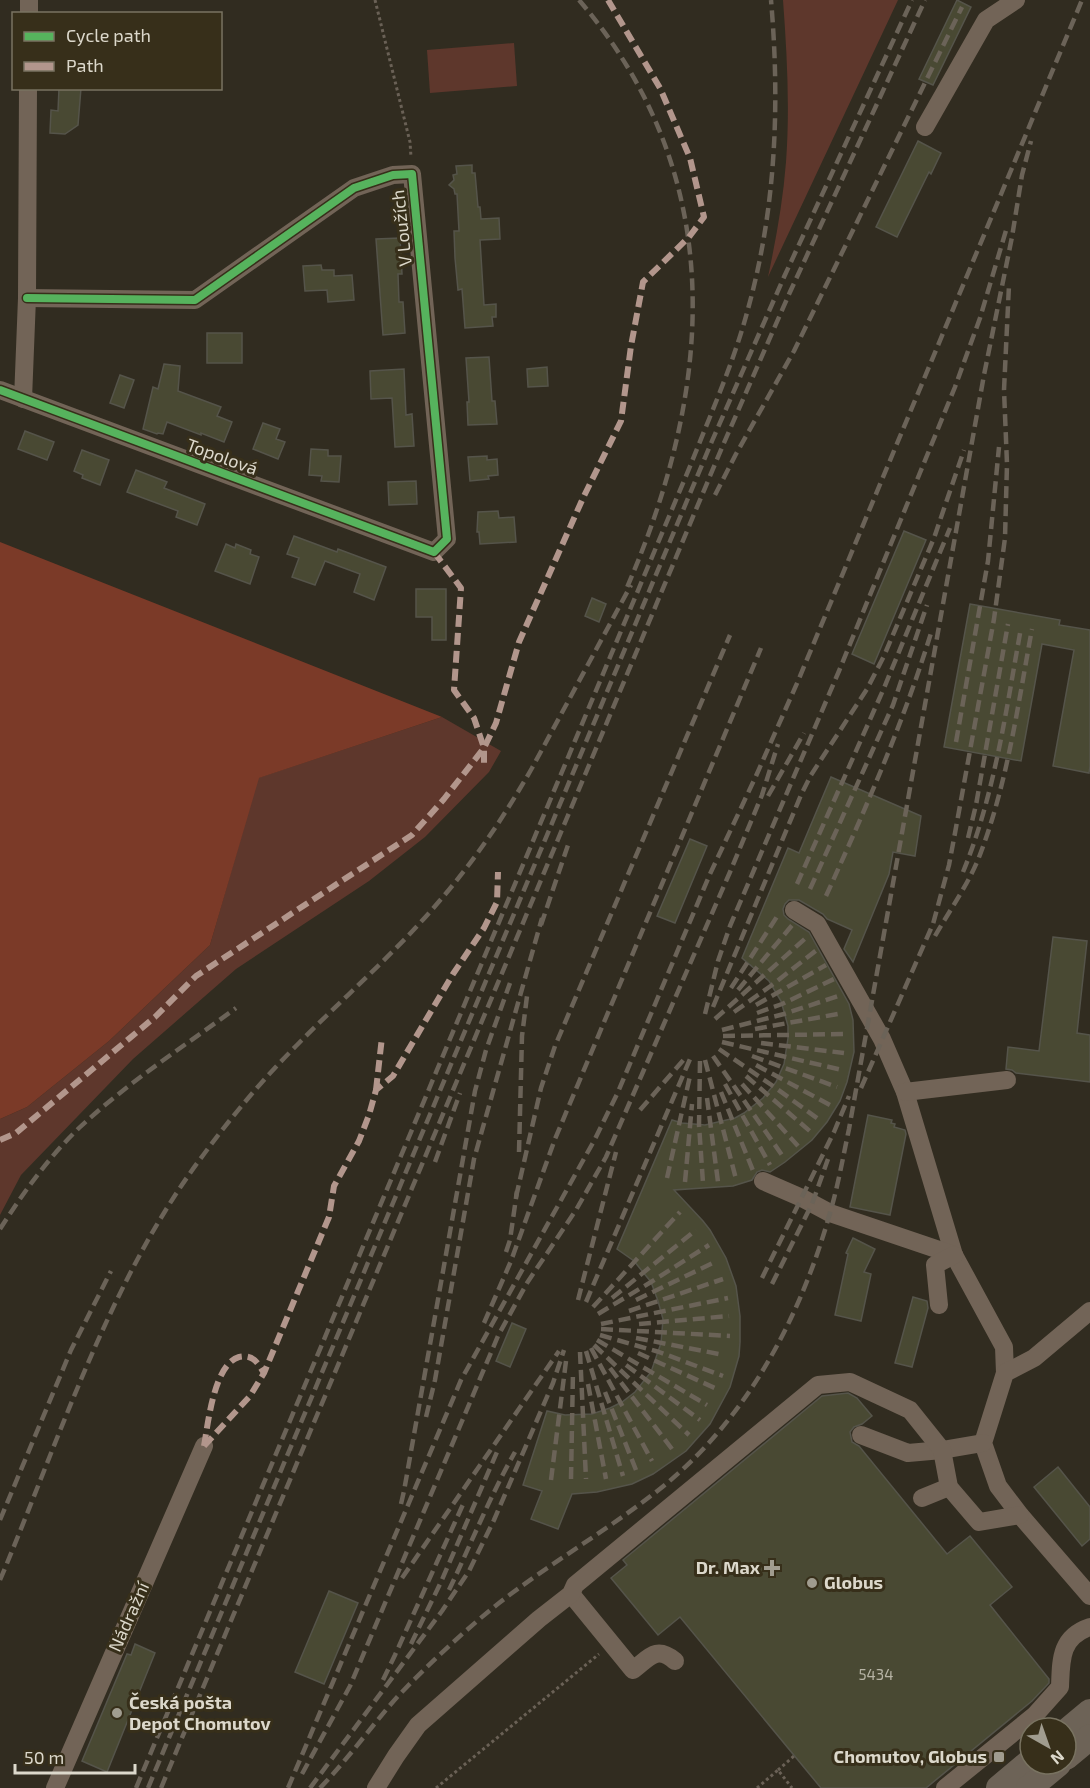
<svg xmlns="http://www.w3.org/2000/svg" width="1090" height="1788" font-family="'Exo 2',sans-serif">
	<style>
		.green { fill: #5e372c }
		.forest { fill: #7b3a28 }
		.building { fill: #494933; stroke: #55544a; stroke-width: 1.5 }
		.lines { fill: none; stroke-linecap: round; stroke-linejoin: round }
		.path { stroke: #6a6156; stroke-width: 3; stroke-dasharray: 3 3; stroke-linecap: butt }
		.minor { stroke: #726457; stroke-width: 18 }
		.highway { stroke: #6d6357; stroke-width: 26 }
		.rail { stroke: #6b6358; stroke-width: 4.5; stroke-dasharray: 12 6; stroke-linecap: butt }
		.quiet { stroke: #b2968c; stroke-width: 6; stroke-dasharray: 12 6; stroke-linecap: butt }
		.cycleway-casing { stroke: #372f1a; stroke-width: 11 }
		.cycleway { stroke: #56b35d; stroke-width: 8 }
		.poi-dot { fill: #a09c8f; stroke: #372f1a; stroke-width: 2 }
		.labels { text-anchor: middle; stroke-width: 6; stroke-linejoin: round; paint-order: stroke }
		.number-label { font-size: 15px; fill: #b7b4a5 }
		.street-label { font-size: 18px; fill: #dcd8cb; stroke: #372f1a }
		.poi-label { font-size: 18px; font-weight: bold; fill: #dcd8cb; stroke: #372f1a; text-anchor: end }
	</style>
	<rect width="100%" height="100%" fill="#312c20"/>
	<!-- green -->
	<g class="green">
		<path d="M783 0H898L768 277C776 239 783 201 786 162 790 108 787 54 783 0Z"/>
		<path d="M514 43 517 86 430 93 427 50Z"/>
		<path d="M442 717 501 751 489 772 425 837 369 881 236 969 133 1059 21 1175 0 1215V1119L27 1107 109 1041 210 945 258 778Z"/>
	</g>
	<!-- forest -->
	<path class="forest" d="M0 542 442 717 259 778 210 945 109 1041 27 1107 0 1119Z"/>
	<!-- building -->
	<g class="building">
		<path d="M957 0 971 7 933 85 919 79Z"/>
		<path d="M59 88H81L78 125 65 134 50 133 51 110 58 111Z"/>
		<path d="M918 141 941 153 931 174 929 172 897 237 876 227Z"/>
		<path d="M472 165V173H475L478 207H480L481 219 499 218 500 239 480 240 484 305 496 304V317H492L493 326 465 328 462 289 458 290 455 258 454 231H459L457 194H455L454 189 449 185 454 180 453 175 457 174 456 166Z"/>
		<path d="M400 238 402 274H398L399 302H403L405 333 383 335 376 239Z"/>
		<path d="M321 265 322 270H334V276L352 275 354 300 328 302 327 290 305 291 303 266Z"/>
		<rect x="207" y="333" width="35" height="30"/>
		<path d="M489 357 492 401H495L497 424 468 425 467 402H469L466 358Z"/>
		<path d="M164 364 180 366 178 391 221 407 217 416 232 422 224 442 201 433V435L167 422 163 434 158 433 157 434 143 429 153 387 158 389Z"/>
		<path d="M547 367 548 386 528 387 527 369Z"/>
		<path d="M404 369 406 415 412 414 414 446 395 447 392 398 371 399 370 371Z"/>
		<path d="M120 375 134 380 124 408 110 403Z"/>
		<path d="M263 423 280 429 276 439 285 442 278 459 253 449Z"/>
		<path d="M25 431 54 442 47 460 18 449Z"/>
		<path d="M311 449 328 450V456H341L339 482 321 481 322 476 309 475Z"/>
		<path d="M82 450 109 460 100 485 82 478 83 475 74 471Z"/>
		<path d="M487 456V460L497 459 498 475 488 476 489 479 470 481 468 457Z"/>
		<path d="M136 470 167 482 164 488 205 504 197 525 176 517 178 511 127 492Z"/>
		<path d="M416 481 417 504 389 505 388 482Z"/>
		<path d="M498 511 499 518 514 517 516 542 480 544 479 532H477L478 512Z"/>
		<path d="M904 531 926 540 874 664 852 654Z"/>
		<path d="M294 536 337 552 338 549 386 567 374 600 354 592 360 574 325 561 315 585 292 577 299 558 287 554Z"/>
		<path d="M226 544 235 548 236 544 251 550 250 554 259 557 250 584 215 571Z"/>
		<path d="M416 589H446V640H432V617H416Z"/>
		<path d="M592 598 606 604 599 622 585 616Z"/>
		<path d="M970 604 1060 620 1059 625 1090 630V766L1089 773 1053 766 1074 650 1042 644 1021 761 944 747Z"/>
		<path d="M831 777 921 816 915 856 893 852 889 874 853 962 844 949 852 930 827 919 823 914 799 900H789L785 904 783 909 784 915 788 919 809 932 849 1004 853 1020 854 1052 847 1082 840 1101 827 1122 812 1140 785 1162 770 1172 762 1170 757 1172 752 1180 733 1186 674 1190 703 1221 710 1230 726 1258 736 1286 740 1316V1342L739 1356 730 1387 710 1424 686 1451 653 1474 632 1484 597 1492 572 1494 558 1529 531 1519 542 1491 523 1485 547 1411 565 1415 592 1414 610 1408 622 1402 635 1392 651 1372 661 1343 663 1319 658 1301 651 1282 634 1261 617 1249 672 1120 682 1123 705 1125 735 1118 744 1113 763 1098 776 1082 784 1064 788 1038V1026L781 1001 769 981 742 958 788 848 799 853Z"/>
		<path d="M690 839 707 846 675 923 657 916Z"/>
		<path d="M1053 937 1087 941 1077 1033 1090 1035V1082L1016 1073 1012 1070 1006 1069 1008 1047 1039 1051Z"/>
		<path d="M868 1115 892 1120 891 1123 895 1124 894 1127 905 1130 906 1134 890 1215 850 1207Z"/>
		<path d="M853 1238 875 1249 864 1272 871 1274 861 1321 835 1315 848 1254 846 1253Z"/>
		<path d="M913 1297 927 1301 928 1308 912 1367 895 1363Z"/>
		<path d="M512 1323 526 1329 510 1367 496 1361Z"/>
		<path d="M848 1393 857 1398 872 1416 862 1424 854 1427 850 1432 852 1442 859 1446 947 1554 970 1536 1012 1587 990 1605 1049 1679V1683L1032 1701 926 1788H821L680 1617 658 1635 611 1578 627 1565 623 1560 822 1396Z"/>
		<path d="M1058 1467 1090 1507V1539L1082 1546 1034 1487Z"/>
		<path d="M329 1591 358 1603 324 1684 295 1672Z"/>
		<path d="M135 1644 155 1653 107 1772 82 1761 127 1654 131 1655Z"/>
	</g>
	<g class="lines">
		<!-- path -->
		<g class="path">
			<path d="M375 0 410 142 411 157"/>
			<path d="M778 1770 794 1756"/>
			<path d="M436 1788 599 1654"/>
			<path d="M757 1788 778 1770 792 1788"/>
		</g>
		<!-- minor -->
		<g class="minor">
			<path d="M29 14V0"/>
			<path d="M925 127 986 20 1016 0"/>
			<path d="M0 390 434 552 447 539 412 174 393 175 354 188 195 300 27 298"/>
			<path d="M23 399 27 298 28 88"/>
			<path d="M794 910 817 924 882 1039 905 1092 954 1255 1004 1347 1005 1373"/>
			<path d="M905 1092 1007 1080"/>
			<path d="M763 1181 802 1198 830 1213 954 1255"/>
			<path d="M939 1305 935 1265 954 1255"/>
			<path d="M1090 1311 1034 1358 1005 1373 983 1443 998 1486 1020 1515 1090 1596"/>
			<path d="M861 1435 908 1453 942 1450 983 1443"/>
			<path d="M922 1498 949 1487"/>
			<path d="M571 1594 633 1670C649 1658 656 1645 675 1661"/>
			<path d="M55 1788 204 1446"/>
			<path d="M376 1788 396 1756 418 1725 539 1619 571 1594 575 1585 818 1385 850 1382 910 1410 942 1450 949 1487 979 1522 1020 1515"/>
			<path d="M945 1788 1035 1715 1060 1687C1061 1660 1060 1637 1090 1627"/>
		</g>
		<!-- highway -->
		<g class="highway">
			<path d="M1066 1732 1090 1712"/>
			<path d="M1066 1757 1090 1737"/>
			<path d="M999 1788 1030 1762"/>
			<path d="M1029 1788 1058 1764"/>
		</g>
		<!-- rail -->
		<g class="rail">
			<path d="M579 0C731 178 714 390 625 592"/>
			<path d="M715 495 736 454 794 351 962 7"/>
			<path d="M956 742 988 561 999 447"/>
			<path d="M768 796 804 733"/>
			<path d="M968 838 976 805 1008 624"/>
			<path d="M963 872C995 794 1006 710 1021 628"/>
			<path d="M797 884 884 688 950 528"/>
			<path d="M810 889 893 705 927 605"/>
			<path d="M826 896C865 810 903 724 931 633"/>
			<path d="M541 925 568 845"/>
			<path d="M935 936C951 908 970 882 981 852 1008 780 1018 704 1032 629"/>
			<path d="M731 988 778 915"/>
			<path d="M738 990 794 923"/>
			<path d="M756 1005 826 965"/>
			<path d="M713 1007 801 795 811 775 867 689 884 656 934 538 964 450"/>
			<path d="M734 1012 772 985 818 949"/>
			<path d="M757 1013 782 1004 834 979"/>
			<path d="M705 1014 718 961 730 926 839 671 955 387 980 318 1007 227"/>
			<path d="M715 1019 808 936"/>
			<path d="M755 1029 843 1013"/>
			<path d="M722 1030 784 1014 841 995"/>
			<path d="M723 1036 846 1034"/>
			<path d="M722 1042 842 1070"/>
			<path d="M761 1043 844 1053"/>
			<path d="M719 1049 773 1086 821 1121"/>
			<path d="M713 1056 784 1158"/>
			<path d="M752 1056 837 1087"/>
			<path d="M705 1060 736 1179"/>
			<path d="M700 1061 699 1125 703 1183"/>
			<path d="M756 1065 830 1105"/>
			<path d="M746 1076 812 1133"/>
			<path d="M725 1084 770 1165"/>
			<path d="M742 1084 798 1146"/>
			<path d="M861 1088 933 924 949 865 955 833 994 619 1005 538 1007 464 1004 390 1009 285"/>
			<path d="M721 1092 754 1173"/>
			<path d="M707 1098 718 1182"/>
			<path d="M640 1110 686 1057"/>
			<path d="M519 1152 522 1036 527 996"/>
			<path d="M435 1162 460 1093"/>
			<path d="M667 1178 690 1076"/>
			<path d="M685 1182 692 1104"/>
			<path d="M516 1197 541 1088 555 1046 730 635"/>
			<path d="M0 1229C23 1193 48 1158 79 1128 127 1083 183 1047 236 1008"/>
			<path d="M506 1252 510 1240 517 1191"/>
			<path d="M762 1278 834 1132 849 1096"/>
			<path d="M772 1284 812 1204 828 1159"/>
			<path d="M612 1298 696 1230"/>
			<path d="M578 1300 616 1152"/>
			<path d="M636 1300 717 1261"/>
			<path d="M586 1302 690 1059"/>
			<path d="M593 1307 680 1212"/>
			<path d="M629 1311 723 1279"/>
			<path d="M598 1314 651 1282 709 1245"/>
			<path d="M484 1323 511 1261 555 1139 761 648"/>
			<path d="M601 1324 728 1298"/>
			<path d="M639 1324 729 1316"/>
			<path d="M601 1329 730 1336"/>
			<path d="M600 1335 659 1352 723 1376"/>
			<path d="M636 1338 724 1355"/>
			<path d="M597 1340 707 1405"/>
			<path d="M594 1345 689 1435"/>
			<path d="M591 1348 652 1461"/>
			<path d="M586 1351 623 1476"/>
			<path d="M580 1352 586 1479"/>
			<path d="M638 1353 717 1389"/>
			<path d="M626 1365 700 1420"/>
			<path d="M610 1368 672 1449"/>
			<path d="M588 1384 606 1479"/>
			<path d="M605 1392 636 1470"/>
			<path d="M426 1417 435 1380 474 1159 542 918"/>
			<path d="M571 1479 573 1371"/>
			<path d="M551 1480 566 1361"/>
			<path d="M401 1504 404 1491 475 1091 486 1050 510 983"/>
			<path d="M0 1520 71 1350 111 1271"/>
			<path d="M402 1578 559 1351"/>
			<path d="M0 1580C60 1438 110 1278 204 1154 232 1116 263 1079 297 1045 343 998 393 955 436 905 473 863 504 817 532 768L631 585"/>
			<path d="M449 1590C471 1544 490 1496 515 1452"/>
			<path d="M411 1644 441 1582 497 1452"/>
			<path d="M383 1680 395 1655 465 1500"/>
			<path d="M302 1774 350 1686 498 1336 527 1283 576 1210 606 1157 730 872 762 795 778 744"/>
			<path d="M136 1788 691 464C711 413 734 362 748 309 776 208 780 104 771 0"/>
			<path d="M148 1788 712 441 784 277 912 0"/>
			<path d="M161 1788 723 445 790 292 925 0"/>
			<path d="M288 1788 461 1380 595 1139 618 1092 710 874 756 776 798 681 1082 0"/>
			<path d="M310 1788 442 1611 469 1571 494 1520 553 1383 564 1350"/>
			<path d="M320 1788C349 1758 372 1725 399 1695 430 1663 465 1630 499 1603 553 1561 613 1527 666 1484 749 1415 801 1316 830 1213 838 1186 843 1157 849 1129L984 375 1012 237 1022 175 1031 141"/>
		</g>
		<!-- quiet -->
		<g class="quiet">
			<path d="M434 552 461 588 454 690 474 718 484 748V768"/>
			<path d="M376 1090 382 1037"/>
			<path d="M0 1140 16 1133 155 1017 196 976 412 835 444 799 484 748 496 723 519 642 583 498 621 421 631 346 643 282 689 237 704 217 690 158 660 88 608 0"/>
			<path d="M204 1446 250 1396 264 1373 329 1217 334 1186 359 1141 369 1115 376 1090 393 1076 453 974 484 928 497 902 498 872"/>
			<path d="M204 1446C208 1424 214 1364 239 1357 253 1354 258 1363 264 1373"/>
		</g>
		<defs>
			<path id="cycleway" d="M0 390 434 552 447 539 412 174 393 175 354 188 195 300 27 298"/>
		</defs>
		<!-- cycleway casing -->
		<use href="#cycleway" class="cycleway-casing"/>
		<!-- cycleway -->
		<use href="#cycleway" class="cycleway"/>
	</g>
	<!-- markers -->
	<g class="poi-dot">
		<path d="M769 1559h6v6h6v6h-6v6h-6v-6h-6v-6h6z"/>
		<circle cx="812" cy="1583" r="6"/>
		<circle cx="117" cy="1713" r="6"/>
		<rect x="993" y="1751" width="12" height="12" rx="3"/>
	</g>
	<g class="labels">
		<!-- number labels -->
		<g class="number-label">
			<text x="876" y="1680">5434</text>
		</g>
		<!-- street labels -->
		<g class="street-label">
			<text transform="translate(402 228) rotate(-96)" y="6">V Loužích</text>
			<text transform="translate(222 457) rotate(20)" y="6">Topolová</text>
			<text transform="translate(129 1617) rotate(-66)" y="6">Nádražní</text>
		</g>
		<!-- poi labels -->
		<g class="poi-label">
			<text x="760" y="1574">Dr. Max</text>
			<text x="824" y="1589" text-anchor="start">Globus</text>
			<text x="129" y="1709" text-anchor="start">Česká pošta<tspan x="129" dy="21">Depot Chomutov</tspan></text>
			<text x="987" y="1763">Chomutov, Globus</text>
		</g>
	</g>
	<!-- legend -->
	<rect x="12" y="12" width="210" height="78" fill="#372f1a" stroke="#797361" stroke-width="1.5"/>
	<rect x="24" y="32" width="30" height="9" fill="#56b35d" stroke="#797361" stroke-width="1.5"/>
	<text x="66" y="42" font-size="18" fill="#dcd8cb">Cycle path</text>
	<rect x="24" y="62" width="30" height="9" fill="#b2968c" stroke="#797361" stroke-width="1.5"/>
	<text x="66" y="72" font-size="18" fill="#dcd8cb">Path</text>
	<!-- north arrow -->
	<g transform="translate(1048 1746) rotate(140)"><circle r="28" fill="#372f1a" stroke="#797361" stroke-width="1.5"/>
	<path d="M0-4.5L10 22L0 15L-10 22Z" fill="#a09c8f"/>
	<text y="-9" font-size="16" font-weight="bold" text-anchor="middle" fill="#dcd8cb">N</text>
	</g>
	<!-- scale -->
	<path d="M15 1764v9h120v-9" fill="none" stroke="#dcd8cb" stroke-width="3"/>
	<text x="24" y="1764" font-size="18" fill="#dcd8cb" stroke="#372f1a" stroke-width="4.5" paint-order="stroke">50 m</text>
</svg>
